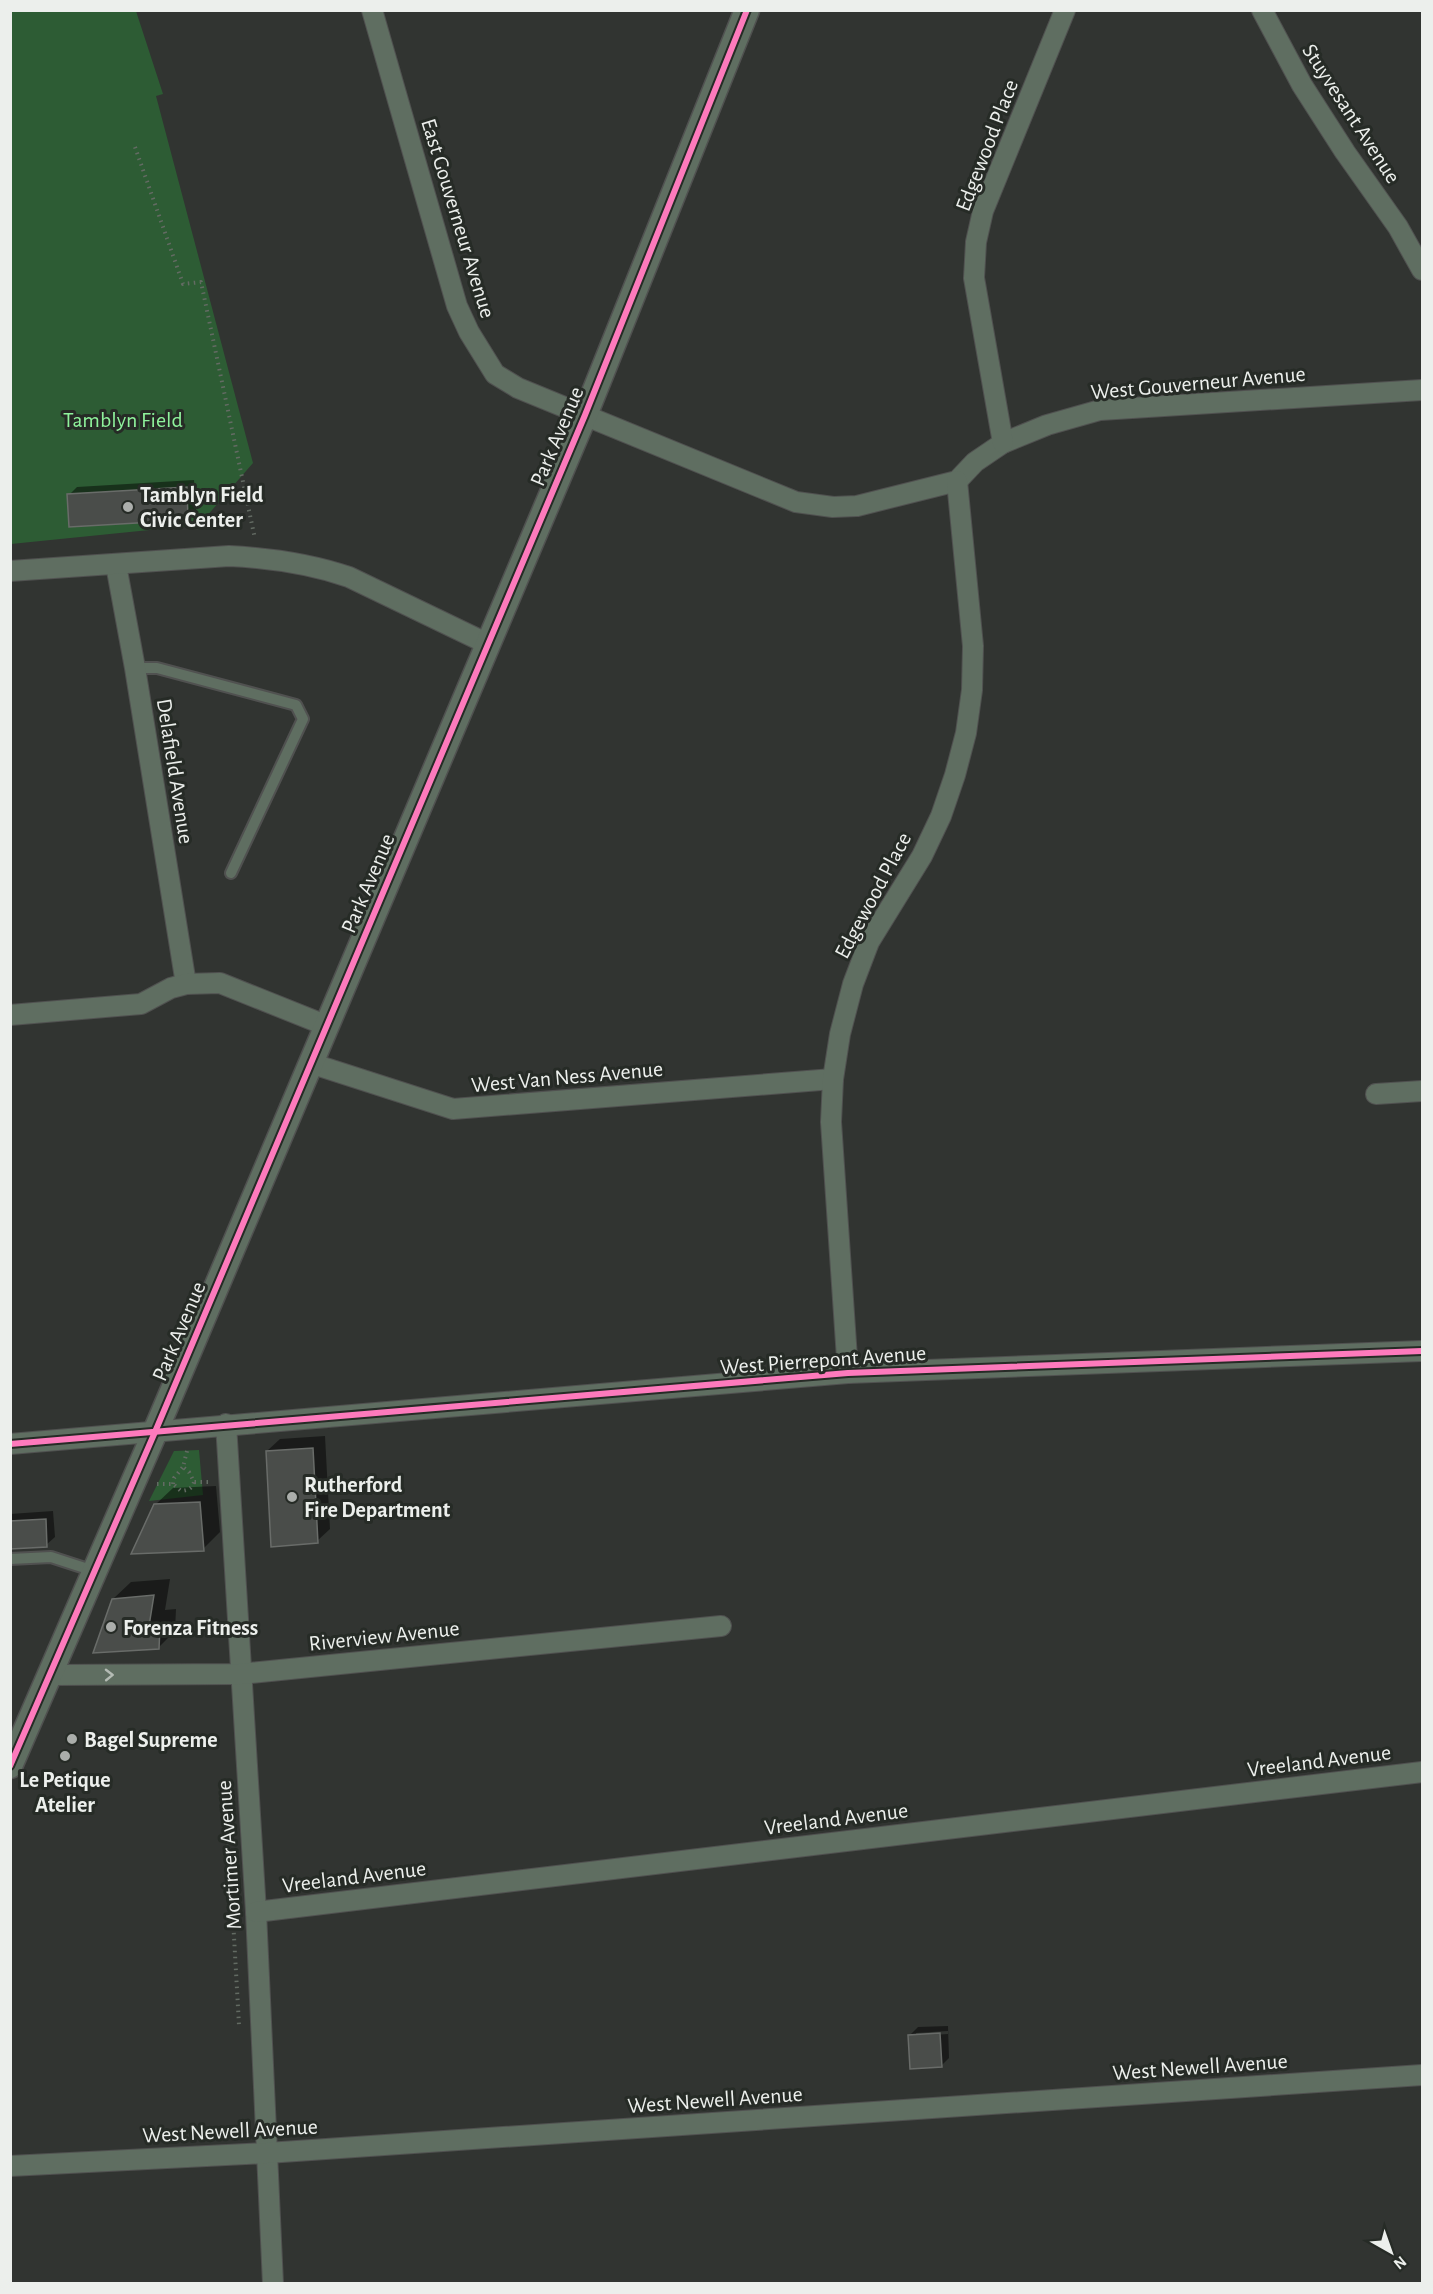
<svg xmlns="http://www.w3.org/2000/svg" width="1433" height="2294" font-family="'Alegreya Sans',sans-serif">
	<style>
		.green { fill: #2d5c34 }
		.shadow { fill: #0007; fill-rule: evenodd }
		.building { fill: #4a4d4a; stroke: #696c69; stroke-width: 1.5 }
		.lines { fill: none; stroke-linecap: round; stroke-linejoin: round }
		.service-casing { stroke: #505150; stroke-width: 14 }
		.minor-casing { stroke: #505150; stroke-width: 22 }
		.tertiary-casing { stroke: #505150; stroke-width: 27 }
		.path { stroke: #636b63; stroke-width: 4; stroke-dasharray: 1.5 4.5; stroke-linecap: butt }
		.service { stroke: #5f6e61; stroke-width: 10 }
		.minor { stroke: #5f6e61; stroke-width: 20 }
		.tertiary { stroke: #5f6e61; stroke-width: 24 }
		.cycleway-casing { stroke: #262b26; stroke-width: 10 }
		.cycleway { stroke: #fd7abc; stroke-width: 6 }
		.oneway { stroke: #b4bbb4 }
		.poi-dot { fill: #abaeab; stroke: #262b26; stroke-width: 2 }
		.labels { text-anchor: middle; stroke-width: 6; stroke-linejoin: round; paint-order: stroke }
		.street-label { font-size: 22px; fill: #ecefec; stroke: #262b26 }
		.park-label { font-size: 22px; fill: #8ff39c; stroke: #262b26 }
		.poi-label { font-size: 22px; font-weight: bold; fill: #ecefec; stroke: #262b26; text-anchor: start }
	</style>
	<rect width="100%" height="100%" fill="#313431"/>
	<!-- green -->
	<g class="green">
		<path d="M10 11H136L163 94 156 96 253 463 199 525 11 544Z"/>
		<path d="M199 1450 203 1495 149 1501 174 1451Z"/>
	</g>
	<!-- shadow -->
	<g class="shadow">
		<path d="M194 480 196 510 187 518 69 495 77 487Z"/>
		<path d="M325 1436 330 1529 317 1541 267 1451 280 1439Z"/>
		<path d="M216 1486 220 1532 203 1549 155 1505 173 1488Z"/>
		<path d="M53 1511 55 1537 46 1545 10 1547V1514Z"/>
		<path d="M170 1579 165 1610 176 1609 175 1631 158 1648 113 1599 131 1582Z"/>
		<path d="M948 2026 949 2058 941 2066 910 2035 918 2027ZM948 2031V2034L916 2036V2033Z"/>
	</g>
	<!-- building -->
	<g class="building">
		<path d="M187 487 188 520 69 527 67 494Z"/>
		<path d="M313 1448 318 1543 271 1547 266 1451Z"/>
		<path d="M200 1502 204 1551 131 1554 154 1504Z"/>
		<path d="M46 1519 47 1547 10 1549V1521Z"/>
		<path d="M154 1595 149 1626H160L159 1649 93 1653 112 1599Z"/>
		<path d="M940 2033 942 2067 910 2069 908 2035Z"/>
	</g>
	<g class="lines">
		<defs>
			<g id="service">
				<path d="M135 668H157L296 705 303 719 231 873"/>
				<path d="M10 1559 51 1557 94 1571"/>
			</g>
			<g id="minor">
				<path d="M372 10 457 306 469 332 495 374 518 388 796 502 833 507 857 506 957 481 975 462 1003 443 1047 425 1100 410 1422 390"/>
				<path d="M1262 10 1302 85 1345 152 1398 227 1422 270"/>
				<path d="M1003 443 974 278 976 242 983 211 1065 10"/>
				<path d="M116 565 135 668 186 984"/>
				<path d="M10 571 229 556C270 558 311 564 349 577L488 644"/>
				<path d="M10 1015 141 1004 171 988 186 984 220 983 325 1025"/>
				<path d="M310 1063 453 1109 833 1079"/>
				<path d="M1376 1094 1422 1091"/>
				<path d="M848 1373 831 1122 833 1079 840 1034 853 984 869 942 922 856 941 816 955 775 966 733 972 690 973 646 957 481"/>
				<path d="M226 1424 256 1912 273 2284"/>
				<path d="M10 1444 848 1373 1422 1351"/>
				<path d="M50 1675 240 1674 721 1626"/>
				<path d="M256 1912 1422 1772"/>
				<path d="M10 2166 267 2153 1422 2075"/>
			</g>
			<path id="tertiary" d="M10 1766 155 1432 585 415 747 10"/>
		</defs>
		<!-- service casing -->
		<use href="#service" class="service-casing"/>
		<!-- minor casing -->
		<use href="#minor" class="minor-casing"/>
		<!-- tertiary casing -->
		<use href="#tertiary" class="tertiary-casing"/>
		<!-- path -->
		<g class="path">
			<path d="M135 147 183 284 201 282 255 539"/>
			<path d="M187 1451 183 1467 189 1472 194 1482H209"/>
			<path d="M157 1484H173L181 1491C188 1490 192 1489 194 1482"/>
			<path d="M173 1484 174 1478 183 1467"/>
			<path d="M226 1795 239 2025"/>
		</g>
		<!-- service -->
		<use href="#service" class="service"/>
		<!-- minor -->
		<use href="#minor" class="minor"/>
		<!-- tertiary -->
		<use href="#tertiary" class="tertiary"/>
		<defs>
			<g id="cycleway">
				<path d="M10 1444 848 1373 1422 1351"/>
				<path d="M10 1766 155 1432 585 415 747 10"/>
			</g>
		</defs>
		<!-- cycleway casing -->
		<use href="#cycleway" class="cycleway-casing"/>
		<!-- cycleway -->
		<use href="#cycleway" class="cycleway"/>
	</g>
	<!-- one-way arrows -->
	<defs><path id="oneway-chevron" d="M-2-3.5L2.5 0L-2 3.5" fill="none" stroke-width="1.6" stroke-linecap="round" stroke-linejoin="round" transform="scale(1.5)"/></defs>
	<use class="oneway" href="#oneway-chevron" transform="translate(109 1675) rotate(-1)"/>
	<!-- markers -->
	<g class="poi-dot">
		<circle cx="128" cy="507" r="6"/>
		<circle cx="292" cy="1497" r="6"/>
		<circle cx="111" cy="1627" r="6"/>
		<circle cx="72" cy="1739" r="6"/>
		<circle cx="65" cy="1756" r="6"/>
	</g>
	<g class="labels">
		<!-- street labels -->
		<g class="street-label">
			<text transform="translate(1352 113) rotate(57)" y="8">Stuyvesant Avenue</text>
			<text transform="translate(986 145) rotate(-69)" y="8">Edgewood Place</text>
			<text transform="translate(459 218) rotate(73)" y="8">East Gouverneur Avenue</text>
			<text transform="translate(1198 382) rotate(-5)" y="8">West Gouverneur Avenue</text>
			<text transform="translate(556 436) rotate(-67)" y="8">Park Avenue</text>
			<text transform="translate(176 771) rotate(81)" y="8">Delafield Avenue</text>
			<text transform="translate(367 883) rotate(-67)" y="8">Park Avenue</text>
			<text transform="translate(872 895) rotate(-62)" y="8">Edgewood Place</text>
			<text transform="translate(567 1076) rotate(-5)" y="8">West Van Ness Avenue</text>
			<text transform="translate(178 1331) rotate(-67)" y="8">Park Avenue</text>
			<text transform="translate(823 1359) rotate(-4)" y="8">West Pierrepont Avenue</text>
			<text transform="translate(384 1635) rotate(-6)" y="8">Riverview Avenue</text>
			<text transform="translate(1319 1760) rotate(-7)" y="8">Vreeland Avenue</text>
			<text transform="translate(836 1818) rotate(-7)" y="8">Vreeland Avenue</text>
			<text transform="translate(228 1855) rotate(-94)" y="8">Mortimer Avenue</text>
			<text transform="translate(354 1876) rotate(-7)" y="8">Vreeland Avenue</text>
			<text transform="translate(1200 2066) rotate(-4)" y="8">West Newell Avenue</text>
			<text transform="translate(715 2099) rotate(-4)" y="8">West Newell Avenue</text>
			<text transform="translate(230 2130) rotate(-3)" y="8">West Newell Avenue</text>
		</g>
		<!-- park labels -->
		<g class="park-label">
			<text x="123" y="427">Tamblyn Field</text>
		</g>
		<!-- poi labels -->
		<g class="poi-label">
			<text x="140" y="502">Tamblyn Field<tspan x="140" dy="25">Civic Center</tspan></text>
			<text x="304" y="1492">Rutherford<tspan x="304" dy="25">Fire Department</tspan></text>
			<text x="123" y="1635">Forenza Fitness</text>
			<text x="84" y="1747">Bagel Supreme</text>
			<text x="65" y="1787" text-anchor="middle">Le Petique<tspan x="65" dy="25">Atelier</tspan></text>
		</g>
	</g>
	<!-- border -->
	<rect width="1433" height="2294" fill="none" stroke="#ecefec" stroke-width="24"/>
	<!-- north arrow -->
	<g transform="translate(1391 2252) rotate(140)" stroke="#262b26" stroke-width="4.5" paint-order="stroke">
	<path d="M0-4.5L10 22L0 15L-10 22Z" fill="#ecefec"/>
	<text y="-9" font-size="16" font-weight="bold" text-anchor="middle" fill="#ecefec">N</text>
	</g>
</svg>
